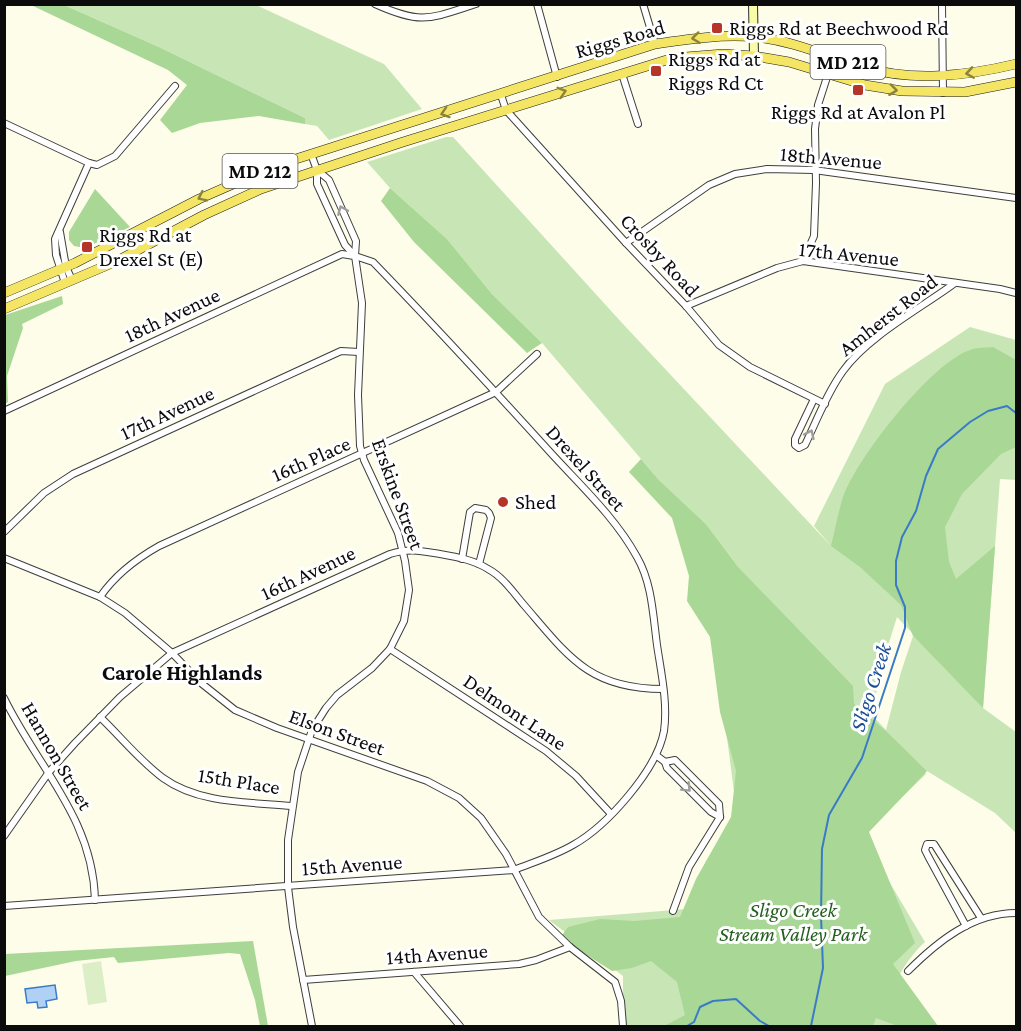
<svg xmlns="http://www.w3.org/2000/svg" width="1021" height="1031" font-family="'Crimson Pro',serif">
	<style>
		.green { fill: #c8e6b5; fill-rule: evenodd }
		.forest { fill: #a9d795 }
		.pitch { fill: #dbeec6 }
		.water { fill: #b0d1f4; stroke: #3a7bc8; stroke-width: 1.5 }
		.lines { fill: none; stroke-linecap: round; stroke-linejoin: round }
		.stream { stroke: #3a7bc8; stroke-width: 2 }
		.street-casing { stroke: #3e3e3e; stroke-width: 8 }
		.secondary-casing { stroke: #2d2d2d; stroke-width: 10 }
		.primary-casing { stroke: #1c1c1c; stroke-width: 10 }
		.street { stroke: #fff; stroke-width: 6 }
		.secondary { stroke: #f9fca6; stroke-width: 8 }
		.primary { stroke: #f4e564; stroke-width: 9 }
		.oneway { stroke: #8b833c }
		.oneway2 { stroke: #9d9d9d }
		.poi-dot { fill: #b53629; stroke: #fff; stroke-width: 2 }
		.labels { text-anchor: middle; stroke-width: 6; stroke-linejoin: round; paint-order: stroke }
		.shield { fill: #fff; stroke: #545454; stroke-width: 1.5 }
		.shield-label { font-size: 20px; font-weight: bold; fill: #0b0b0b }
		.poi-label { font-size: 21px; fill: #0b0b0b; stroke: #fff; text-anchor: start }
		.street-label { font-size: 21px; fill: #0b0b0b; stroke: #fff }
		.park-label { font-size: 21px; font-style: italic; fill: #225f1e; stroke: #fff }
		.neighbourhood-label { font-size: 22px; font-weight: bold; fill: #0b0b0b; stroke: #fff }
		.water-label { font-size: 22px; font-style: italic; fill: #1a4e97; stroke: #fff }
	</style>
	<rect width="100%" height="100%" fill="#fefde9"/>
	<!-- green -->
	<g class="green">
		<path d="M64 5H256L384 64 422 109 329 140 317 126 305 124V118L159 47Z"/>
		<path d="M446 137H453L623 324 831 546 814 526 885 384 970 327 1016 340V480L1000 479 983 708 1016 732V833L995 813 927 771 905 750 926 774 862 836 925 942C901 964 892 990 880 1019L897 1026H623V976L549 920 687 909 706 861 737 815 700 529 739 568 706 524 659 480 542 343 492 294 447 239 390 188 367 162ZM897 617 962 686 913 636 901 672 886 730 872 715 881 668Z"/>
	</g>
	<!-- forest -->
	<g class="forest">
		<path d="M31 5H64L159 47 305 118V124L259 116 200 123 172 133 160 120 187 85 168 70Z"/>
		<path d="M390 188 447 239 492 294 542 343 527 353 414 242 381 201Z"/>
		<path d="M95 189 130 227 85 248 74 246 69 240V232Z"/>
		<path d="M62 296 63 304 22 324 23 328 7 376 8 402 5 404V315Z"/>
		<path d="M993 347 1016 360V447L1001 454 962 494 945 527 949 562 956 579 995 546 983 708 913 636 901 605 860 567 831 546C835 530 838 513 843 497 857 458 931 363 970 350 977 347 986 348 993 347Z"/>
		<path d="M641 459 659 480 706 524 739 568 853 686 854 704 886 731 927 771 869 832 915 943 893 964 938 1026H897L876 1018 873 1026H664L685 1015 677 982 651 961 632 968 612 971 560 938 568 927 600 919 634 921 680 917 696 879 731 817 736 771 720 712 710 637 687 601 689 576 672 518 629 472Z"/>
		<path d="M253 941 268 1026H260L255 1000 240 954 229 953 118 963 114 957 76 961 5 976V954Z"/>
	</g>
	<!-- pitch -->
	<path class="pitch" d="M101 961 107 1002 88 1005 82 964Z"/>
	<!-- water -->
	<path class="water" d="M55 985 57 999 46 1001 47 1007 38 1008 37 1002 27 1003 25 989Z"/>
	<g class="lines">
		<!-- stream -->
		<g class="stream">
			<path d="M687 1026 694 1022 700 1007 713 1001 736 999 760 1021 769 1026"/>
			<path d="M811 1026 823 968 821 916 822 849 829 815 862 758 905 628V607L896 585V561L902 537 916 511 926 476 938 449 970 422 988 411 1007 406 1016 413"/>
		</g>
		<defs>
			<g id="street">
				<path d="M375 4C422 25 429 19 476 4"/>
				<path d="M537 4 557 77"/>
				<path d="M643 4 655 44"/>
				<path d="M942 4 943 93"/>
				<path d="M622 74 638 124"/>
				<path d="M501 95 506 110 626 243 686 306 719 345 750 367 825 404"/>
				<path d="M4 123 89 163 97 165 115 156 175 86"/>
				<path d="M60 232 66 267 72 280"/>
				<path d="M626 243 709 185 735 174 767 169 814 170 1016 198"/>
				<path d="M803 261 814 236 816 183 815 129 818 105 828 74"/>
				<path d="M65 283 56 255 55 239 89 163"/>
				<path d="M686 306 777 268 803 261 1000 289 1016 293"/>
				<path d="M814 399 795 439V445L799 448 805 445C817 420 827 393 843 371 867 337 921 308 955 283"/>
				<path d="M4 411 342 254 354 256"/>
				<path d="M4 532 44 493 73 474 341 351 359 352"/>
				<path d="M4 558 100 597 125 613 172 653 201 683 235 710 277 728 427 781 459 798 481 818 506 854 539 917 570 947 615 982 621 1001 623 1026"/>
				<path d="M462 559 470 512 475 508 486 510 489 513 491 518 479 564"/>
				<path d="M100 597C115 575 136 559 159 546L496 392 537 354"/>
				<path d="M390 649 546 751 576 776 611 814"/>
				<path d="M4 698C38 768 93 818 95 900"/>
				<path d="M100 717C121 737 140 761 163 778 199 804 249 802 292 806"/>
				<path d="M657 756 665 762 667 768 711 812 720 817"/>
				<path d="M665 762 675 760 719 804 720 817"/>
				<path d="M4 836 49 772 75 743 120 697 172 653 390 554C410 548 421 551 440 554 457 557 474 560 488 569 503 577 513 592 524 605 568 656 589 689 663 689"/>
				<path d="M4 906 514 870C534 862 554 856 573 845 607 826 657 770 664 731 668 703 661 672 657 645 653 615 652 583 637 557 615 517 580 485 550 452 492 388 433 324 373 262L355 256 345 245 317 184V170L311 154"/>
				<path d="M673 911 689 867 720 817"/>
				<path d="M966 926 928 856 925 850 927 844H934L981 918"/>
				<path d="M908 971C938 941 973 913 1016 913"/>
				<path d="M414 972 460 1026"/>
				<path d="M303 980 519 964 536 960 570 947"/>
				<path d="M312 1026 293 927 288 887V840L298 772 312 730 326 708 337 695 372 668 390 649 404 621 409 590 405 561 398 533 364 460 360 446 358 395 362 303 355 256 356 241 329 180 317 170"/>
			</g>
			<path id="secondary" d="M753 4 754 56"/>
			<g id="primary">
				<path d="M4 293 75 263 199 199 274 166 655 44C689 39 722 34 756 37 794 41 826 56 862 67 913 82 966 76 1016 64"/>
				<path d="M4 309 117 261 204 215 261 189 403 142 673 58 723 54 754 56 789 62 865 85 902 91 965 92 1016 82"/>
			</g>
		</defs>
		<!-- street casing -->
		<use href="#street" class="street-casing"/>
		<!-- secondary casing -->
		<use href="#secondary" class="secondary-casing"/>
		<!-- primary casing -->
		<use href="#primary" class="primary-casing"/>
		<!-- street -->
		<use href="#street" class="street"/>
		<!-- secondary -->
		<use href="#secondary" class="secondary"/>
		<!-- primary -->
		<use href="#primary" class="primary"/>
	</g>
	<!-- one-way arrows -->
	<defs><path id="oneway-chevron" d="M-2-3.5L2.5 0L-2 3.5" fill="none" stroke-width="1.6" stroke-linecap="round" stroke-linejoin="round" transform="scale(1.5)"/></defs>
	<g class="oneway">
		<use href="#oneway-chevron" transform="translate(696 38) rotate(173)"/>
		<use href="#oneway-chevron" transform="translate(970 73) rotate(171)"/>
		<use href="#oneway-chevron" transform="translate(893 90) rotate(7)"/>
		<use href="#oneway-chevron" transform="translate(562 92) rotate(-17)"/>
		<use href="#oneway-chevron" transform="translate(445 113) rotate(162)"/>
		<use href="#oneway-chevron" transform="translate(202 197) rotate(154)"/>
	</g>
	<g class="oneway2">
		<use href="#oneway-chevron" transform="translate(342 210) rotate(-113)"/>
		<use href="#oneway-chevron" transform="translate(810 434) rotate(-65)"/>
		<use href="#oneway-chevron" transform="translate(687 788) rotate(45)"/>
	</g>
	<!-- markers -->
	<g class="poi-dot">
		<rect x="711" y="22" width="12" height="12" rx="3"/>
		<rect x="650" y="65" width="12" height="12" rx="3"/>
		<rect x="852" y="84" width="12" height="12" rx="3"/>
		<rect x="81" y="241" width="12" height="12" rx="3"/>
		<circle cx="503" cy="502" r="6"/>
	</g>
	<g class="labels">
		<!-- shield labels -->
		<g class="shield">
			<rect x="810.5" y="45" width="75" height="34" rx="4.5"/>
			<rect x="222.5" y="154" width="75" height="34" rx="4.5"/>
		</g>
		<g class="shield-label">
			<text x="848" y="69">MD 212</text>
			<text x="260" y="178">MD 212</text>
		</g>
		<!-- poi labels -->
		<g class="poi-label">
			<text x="729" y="35">Riggs Rd at Beechwood Rd</text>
			<text x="668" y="66">Riggs Rd at<tspan x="668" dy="24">Riggs Rd Ct</tspan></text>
			<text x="858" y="119" text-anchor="middle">Riggs Rd at Avalon Pl</text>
			<text x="99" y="242">Riggs Rd at<tspan x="99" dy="24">Drexel St (E)</tspan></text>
			<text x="515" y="509">Shed</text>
		</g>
		<!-- street labels -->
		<g class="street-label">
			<text transform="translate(620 39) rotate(-16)" y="7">Riggs Road</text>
			<text transform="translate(831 158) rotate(5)" y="7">18th Avenue</text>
			<text transform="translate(849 254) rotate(6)" y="7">17th Avenue</text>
			<text transform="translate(660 255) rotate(47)" y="7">Crosby Road</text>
			<text transform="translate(172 315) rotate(-25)" y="7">18th Avenue</text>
			<text transform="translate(888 315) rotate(-38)" y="7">Amherst Road</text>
			<text transform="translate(167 413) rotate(-25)" y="7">17th Avenue</text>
			<text transform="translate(311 459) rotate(-24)" y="7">16th Place</text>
			<text transform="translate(586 468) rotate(48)" y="7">Drexel Street</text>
			<text transform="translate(398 494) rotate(70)" y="7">Erskine Street</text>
			<text transform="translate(308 573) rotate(-25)" y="7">16th Avenue</text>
			<text transform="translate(515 712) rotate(34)" y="7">Delmont Lane</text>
			<text transform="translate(337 732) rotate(20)" y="7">Elson Street</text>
			<text transform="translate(57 756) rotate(60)" y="7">Hannon Street</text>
			<text transform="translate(239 781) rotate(9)" y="7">15th Place</text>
			<text transform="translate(352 865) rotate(-4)" y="7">15th Avenue</text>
			<text transform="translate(437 954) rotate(-4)" y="7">14th Avenue</text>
		</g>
		<!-- park labels -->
		<g class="park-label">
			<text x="793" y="917">Sligo Creek<tspan x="793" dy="24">Stream Valley Park</tspan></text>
		</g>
		<!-- neighbourhood labels -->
		<g class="neighbourhood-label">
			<text x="182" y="680">Carole Highlands</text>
		</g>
		<!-- water labels -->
		<g class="water-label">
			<text transform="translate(870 687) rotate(-72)" y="8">Sligo Creek</text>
		</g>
	</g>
	<!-- border -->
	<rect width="1021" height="1031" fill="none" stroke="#0b0b0b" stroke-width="12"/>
</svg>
